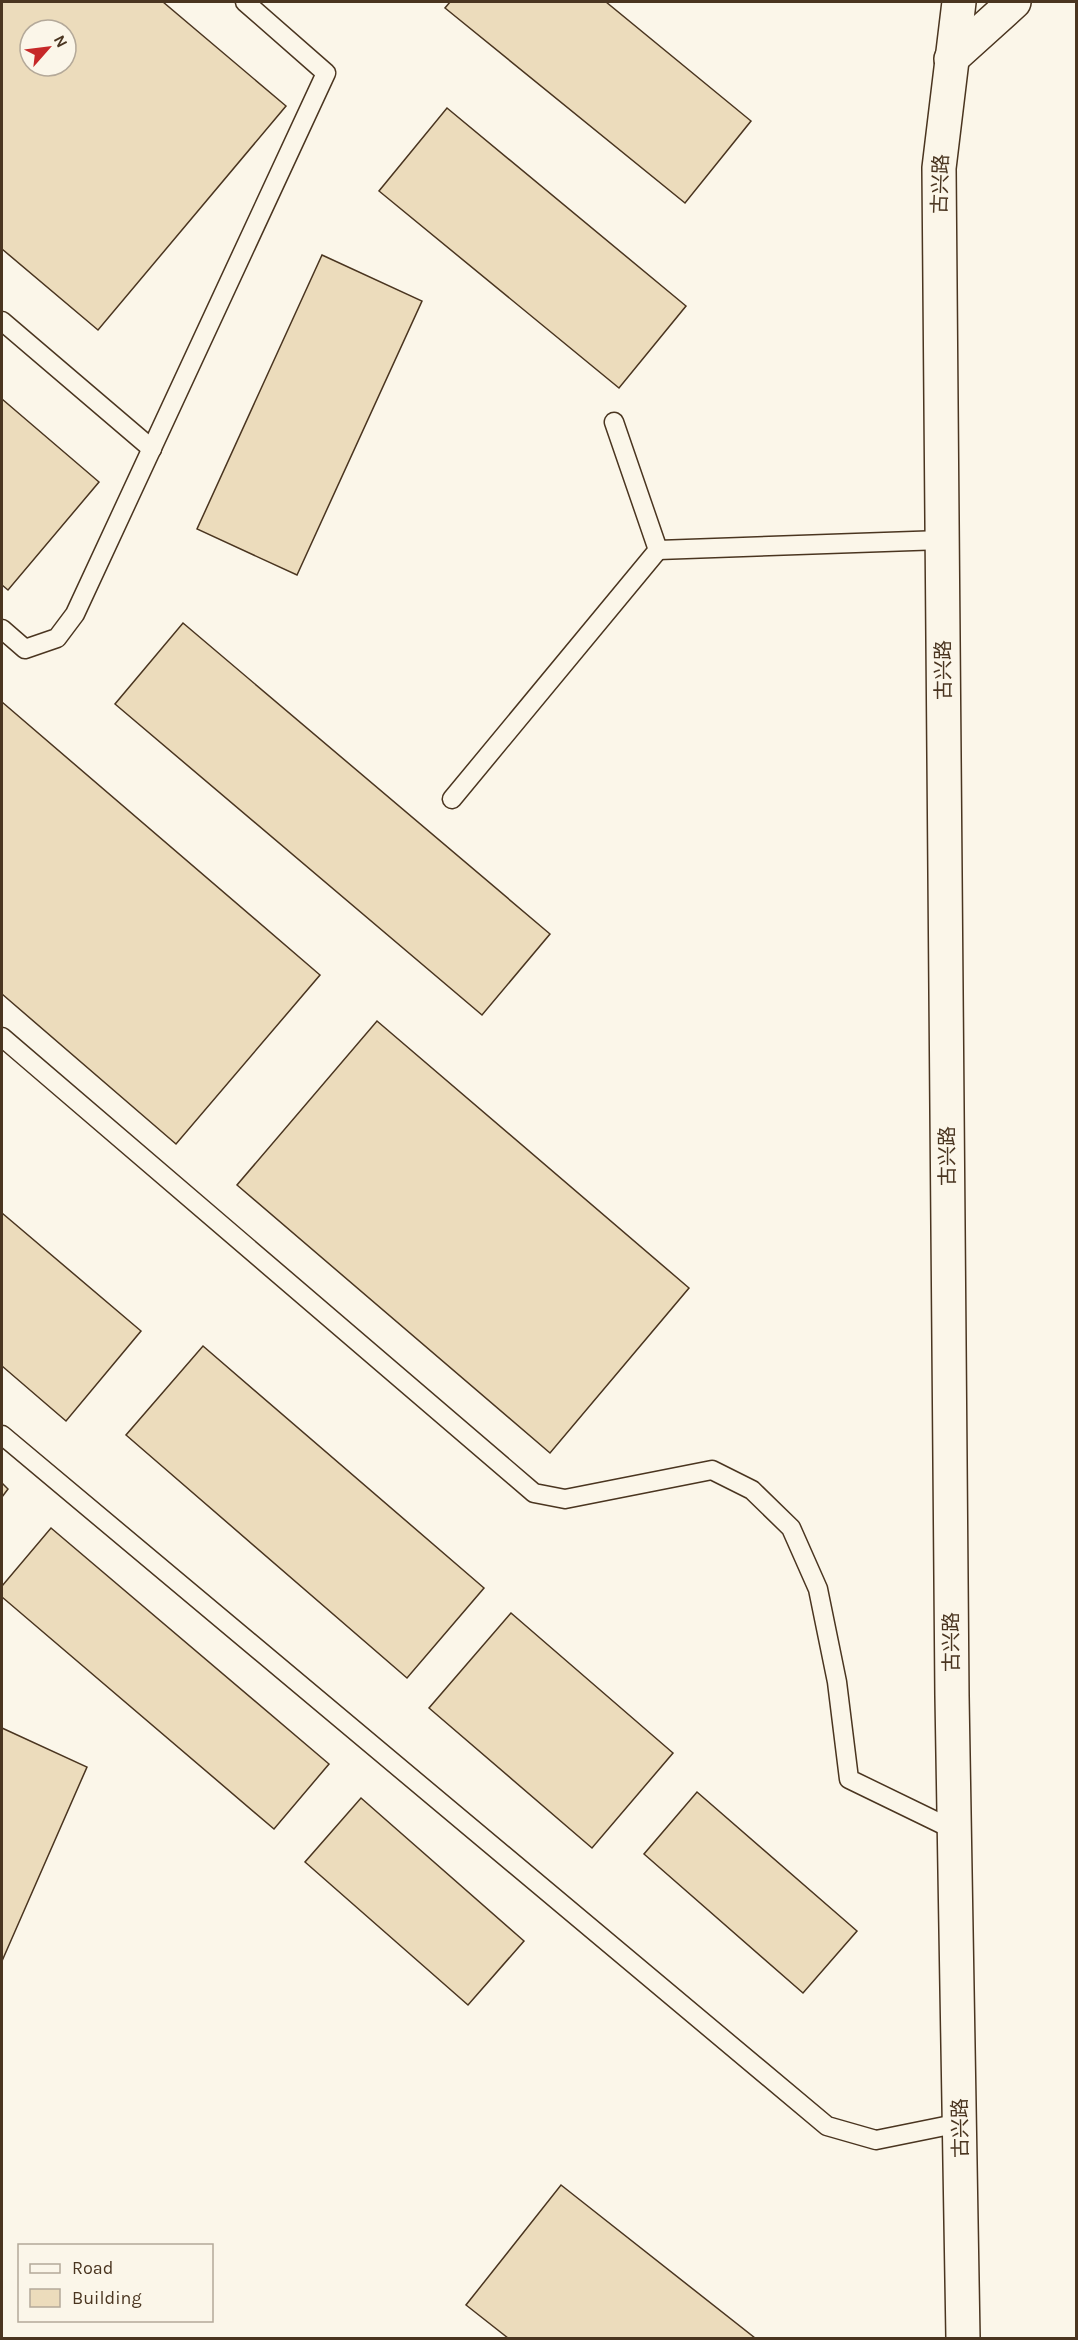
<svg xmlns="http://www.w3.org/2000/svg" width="1078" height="2340" font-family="Karla,'Noto Sans SC',sans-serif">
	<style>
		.building { fill: #ecdcbc; stroke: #4a3520; stroke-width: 1.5; fill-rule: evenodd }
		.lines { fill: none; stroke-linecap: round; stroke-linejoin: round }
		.service-casing { stroke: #4a3520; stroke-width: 21 }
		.tertiary-casing { stroke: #4a3520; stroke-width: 36 }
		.service { stroke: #fbf6e9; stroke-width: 18 }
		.tertiary { stroke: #fbf6e9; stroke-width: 33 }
		.labels { text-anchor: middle; stroke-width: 4.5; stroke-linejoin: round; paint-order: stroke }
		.street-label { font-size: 20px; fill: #4a3520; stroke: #fbf6e9 }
	</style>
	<rect width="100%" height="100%" fill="#fbf6e9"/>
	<!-- building -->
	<g class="building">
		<path d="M2 2H163L286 106 98 330 2 249ZM30 30H66V66H30Z"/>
		<path d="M450 2H606L751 121 685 203 445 8Z"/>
		<path d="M447 108 686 306 619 388 379 191Z"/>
		<path d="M322 255 422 301 297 575 197 529Z"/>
		<path d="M2 399 99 482 8 590 2 585Z"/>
		<path d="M183 623 550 934 482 1015 115 704Z"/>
		<path d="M2 702 320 975 176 1144 2 994Z"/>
		<path d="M377 1021 689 1288 550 1453 237 1185Z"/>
		<path d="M2 1213 141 1331 66 1421 2 1366Z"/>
		<path d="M203 1346 484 1588 407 1678 126 1435Z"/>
		<path d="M2 1483 8 1489 2 1497Z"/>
		<path d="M51 1528 329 1764 274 1829 2 1597V1586Z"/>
		<path d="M511 1613 673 1753 592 1848 429 1708Z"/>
		<path d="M2 1728 87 1767 2 1961Z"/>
		<path d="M697 1792 857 1931 803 1993 644 1854Z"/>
		<path d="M361 1798 524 1941 468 2005 305 1862Z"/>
		<path d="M561 2185 755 2338H508L466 2305Z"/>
	</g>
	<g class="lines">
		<defs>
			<g id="service">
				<path d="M2 321 152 449"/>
				<path d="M658 550 942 540"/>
				<path d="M2 629 25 649 57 638 75 614 326 73 245 2"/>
				<path d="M452 799 658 550 614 422"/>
				<path d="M2 1037 534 1493 565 1499 712 1470 752 1490 791 1528 818 1589 837 1682 849 1779 954 1830"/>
				<path d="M2 1435 827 2126 876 2140 960 2123"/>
			</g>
			<g id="tertiary">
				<path d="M959 2 939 168 952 1696 963 2338"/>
				<path d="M951 59 1014 2"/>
			</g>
		</defs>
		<!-- service casing -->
		<use href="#service" class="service-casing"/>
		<!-- tertiary casing -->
		<use href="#tertiary" class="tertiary-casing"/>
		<!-- service -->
		<use href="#service" class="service"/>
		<!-- tertiary -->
		<use href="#tertiary" class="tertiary"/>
	</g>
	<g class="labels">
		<!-- street labels -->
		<g class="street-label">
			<text transform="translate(940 184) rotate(-88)" y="7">古兴路</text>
			<text transform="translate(943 670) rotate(-90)" y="7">古兴路</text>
			<text transform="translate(947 1156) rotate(-90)" y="7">古兴路</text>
			<text transform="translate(951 1642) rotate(-90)" y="7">古兴路</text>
			<text transform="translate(960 2128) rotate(-91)" y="7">古兴路</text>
		</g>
	</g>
	<!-- border -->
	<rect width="1078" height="2340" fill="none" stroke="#4a3520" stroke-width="6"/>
	<!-- legend -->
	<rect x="18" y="2244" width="195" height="78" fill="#fbf6e9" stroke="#b4a999" stroke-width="1.5"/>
	<rect x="30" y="2264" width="30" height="9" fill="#fbf6e9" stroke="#b4a999" stroke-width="1.5"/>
	<text x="72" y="2274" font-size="18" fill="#4a3520">Road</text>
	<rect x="30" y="2289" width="30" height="18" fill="#ecdcbc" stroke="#b4a999" stroke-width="1.5"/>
	<text x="72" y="2304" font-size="18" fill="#4a3520">Building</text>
	<!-- north arrow -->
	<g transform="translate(48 48) rotate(62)"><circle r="28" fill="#fbf6e9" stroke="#b4a999" stroke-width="1.5"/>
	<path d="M0-4.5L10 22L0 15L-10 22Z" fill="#c62828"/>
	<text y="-9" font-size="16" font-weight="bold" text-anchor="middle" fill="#4a3520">N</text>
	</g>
</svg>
